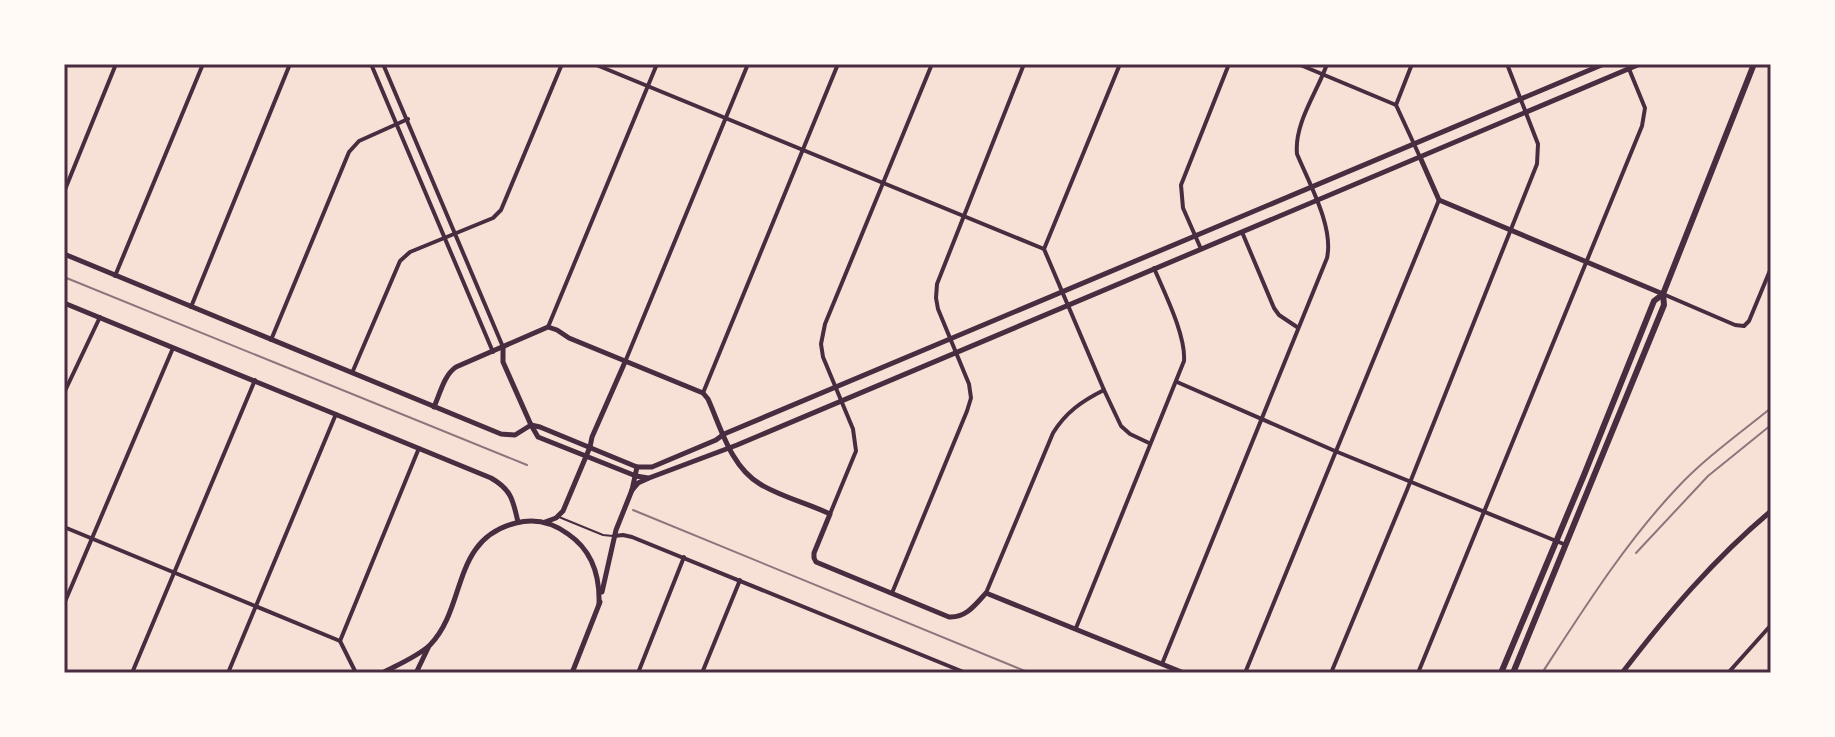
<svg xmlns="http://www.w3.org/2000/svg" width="1835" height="737" font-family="Helvetica,sans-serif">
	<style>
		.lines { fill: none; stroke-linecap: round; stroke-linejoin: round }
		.service { stroke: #4a2c40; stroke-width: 2 }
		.minor { stroke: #4a2c40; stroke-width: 4 }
		.tertiary { stroke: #4a2c40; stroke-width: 5 }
		.secondary { stroke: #4a2c40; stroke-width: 6 }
		.tram { stroke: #8f747c; stroke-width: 2 }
		.rail { stroke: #8f747c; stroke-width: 2 }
		.neatline { fill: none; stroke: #4a2c40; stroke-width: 3 }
	</style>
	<rect width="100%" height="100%" fill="#f7e1d7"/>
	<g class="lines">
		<!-- service -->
		<path class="service" d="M559 517 603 535 613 536"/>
		<!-- minor -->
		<g class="minor">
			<path d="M371 64 493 352"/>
			<path d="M383 64 503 347"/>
			<path d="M594 64 1044 249"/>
			<path d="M1120 64 1044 249 1104 390 1121 426 1130 434 1149 443"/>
			<path d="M1298 64 1396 105"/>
			<path d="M1412 64 1396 105 1420 157"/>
			<path d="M64 192 116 64"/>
			<path d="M1242 232 1274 308 1279 315 1297 327"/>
			<path d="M1201 249 1183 208 1181 185 1229 64"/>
			<path d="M115 276 203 64"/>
			<path d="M1663 294 1735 325 1744 326 1749 321 1771 268"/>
			<path d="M191 307 290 64"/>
			<path d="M548 327 657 64"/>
			<path d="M271 340 349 152 359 141 408 119"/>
			<path d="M625 362 748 64"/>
			<path d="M352 373 400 261 410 252 493 218 501 210 562 64"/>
			<path d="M1177 382 1335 451 1566 545"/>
			<path d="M64 393 100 317"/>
			<path d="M703 393 838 64"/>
			<path d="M830 514 856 451 853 429 823 357 821 344 825 324 932 64"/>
			<path d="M64 527 340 641 356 673"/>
			<path d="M614 536 623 535 632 537 966 673"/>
			<path d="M892 593 967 411 971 398 969 384 938 309 936 298 937 284 1024 64"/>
			<path d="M986 593 1053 433C1066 412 1082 401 1104 390"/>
			<path d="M64 604 173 348"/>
			<path d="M1076 628 1184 361C1186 335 1164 292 1154 268"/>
			<path d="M340 641 419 448"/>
			<path d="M1162 664 1327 258C1334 227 1309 183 1297 154 1294 123 1317 93 1327 64"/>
			<path d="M132 673 255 380"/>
			<path d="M228 673 336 414"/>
			<path d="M638 673 684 557"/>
			<path d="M702 673 740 580"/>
			<path d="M1245 673 1439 200"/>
			<path d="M1331 673 1407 490 1537 164 1538 144 1507 64"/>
			<path d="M1418 673 1642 126 1645 108 1627 64"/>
			<path d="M1728 673 1771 625"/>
		</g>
		<!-- tertiary -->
		<g class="tertiary">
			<path d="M1420 157 1439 200 1663 294"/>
			<path d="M64 254 501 434 515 435 531 425"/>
			<path d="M64 303 491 478C512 490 513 501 518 522"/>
			<path d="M503 347V362L531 425 538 437 636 476 648 478"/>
			<path d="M434 407C440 394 444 375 456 367L548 327 557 330 569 338 703 393 708 399C721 428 731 467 760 484 781 497 807 503 830 514L814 553V558L816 562 949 617C966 618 975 605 986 593L1184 673"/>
			<path d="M531 425 540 427 637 467H652L716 440 724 434 1604 64"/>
			<path d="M632 490 638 483 649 478 737 445 1640 64"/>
			<path d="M545 522 556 518 563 511 590 447 592 437 625 362"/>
			<path d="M602 592 616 530 632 490 637 467"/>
			<path d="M382 673C397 665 417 657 430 645 467 607 451 539 516 523 535 518 553 523 568 534 593 551 600 576 599 604"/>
			<path d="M416 673 429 646"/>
			<path d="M572 673 600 602"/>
			<path d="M1622 673C1668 613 1713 560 1771 511"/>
		</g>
		<!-- secondary -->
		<g class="secondary">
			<path d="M1501 673 1584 475 1654 301 1663 294 1754 64"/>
			<path d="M1513 673 1664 305 1663 294"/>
		</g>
		<!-- tram -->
		<g class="tram">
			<path d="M64 277 527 465"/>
			<path d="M633 510 1030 673"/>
		</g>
		<!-- rail -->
		<g class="rail">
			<path d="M1636 553 1708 476 1771 425"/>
			<path d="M1542 673C1583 610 1625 543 1677 488 1705 458 1739 434 1771 408"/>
		</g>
	</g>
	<!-- border -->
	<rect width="1835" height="737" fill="none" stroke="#fffaf5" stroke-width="132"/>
	<rect x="66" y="66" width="1703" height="605" class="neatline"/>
</svg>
